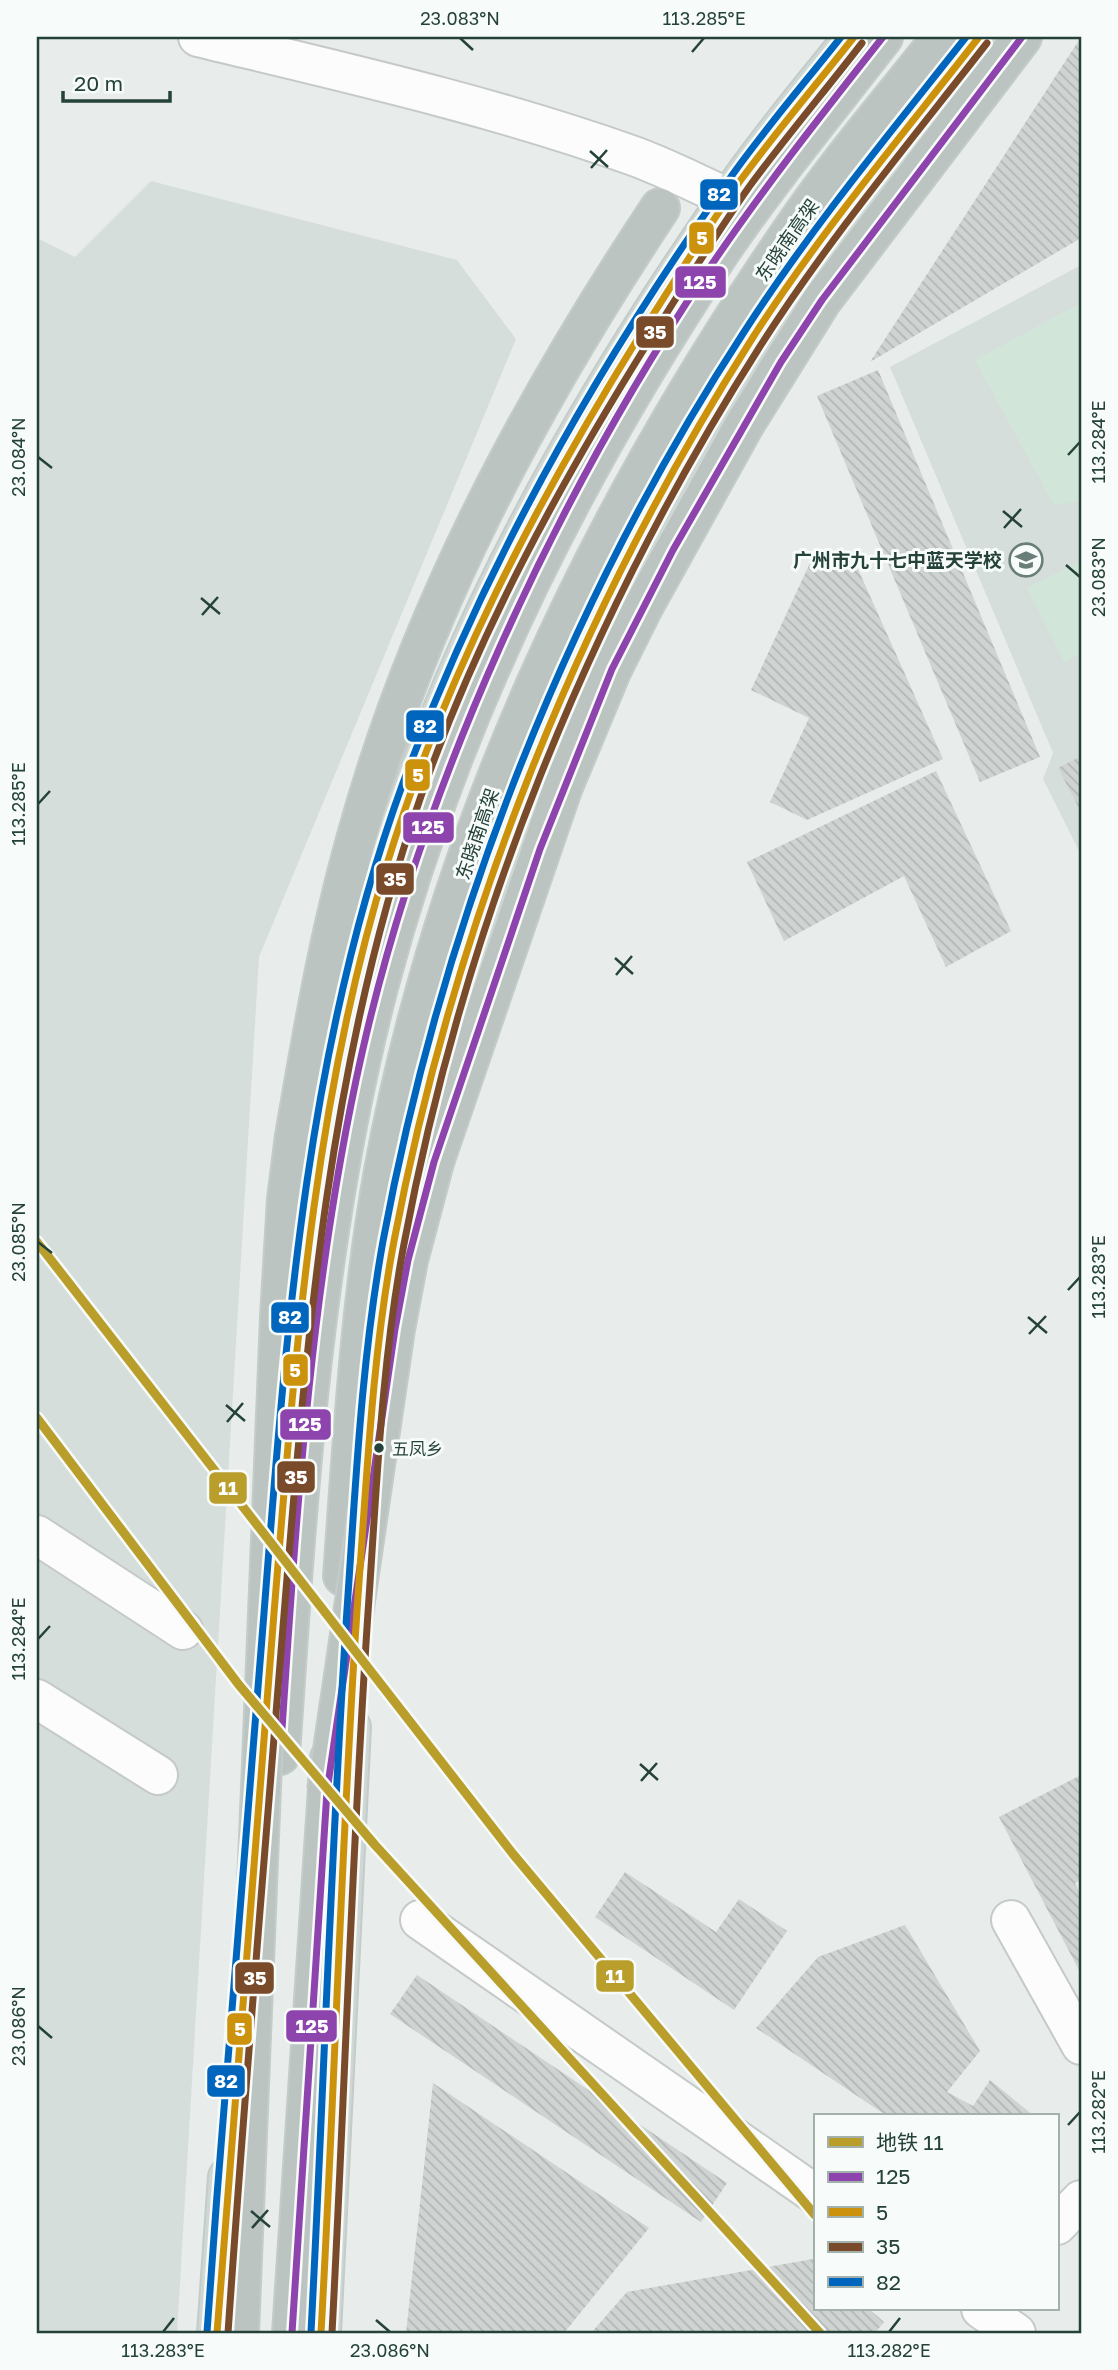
<svg xmlns="http://www.w3.org/2000/svg" width="1118" height="2370" font-family="'Golos Text','Noto Sans SC',sans-serif">
	<style>
		.built { fill: #d6dedb }
		.park { fill: #d1e6d8 }
		.building { fill: url(#building-back-hatch) }
		.lines { fill: none; stroke-linecap: round; stroke-linejoin: round }
		.street-casing { stroke: #c5cac8; stroke-width: 42 }
		.primary-casing { stroke: #c3ccc9; stroke-width: 42 }
		.highway-casing { stroke: #c3ccc9; stroke-width: 42 }
		.street { stroke: #fcfcfc; stroke-width: 38 }
		.primary { stroke: #cfd7d5; stroke-width: 38 }
		.highway { stroke: #bcc4c2; stroke-width: 38 }
		.highway-bridge-casing { stroke: #c3ccc9; stroke-width: 42; stroke-linecap: butt }
		.highway-bridge { stroke: #bcc4c2; stroke-width: 38 }
		.bus-1-casing { stroke: #f7fbf9; stroke-width: 12 }
		.bus-2-casing { stroke: #f7fbf9; stroke-width: 12 }
		.bus-3-casing { stroke: #f7fbf9; stroke-width: 12 }
		.bus-4-casing { stroke: #f7fbf9; stroke-width: 12 }
		.bus-1 { stroke: #8e44ad; stroke-width: 7 }
		.bus-2 { stroke: #cd920c; stroke-width: 7 }
		.bus-3 { stroke: #7a4b2a; stroke-width: 7 }
		.bus-4 { stroke: #0065bd; stroke-width: 7 }
		.metro-1-casing { stroke: #f7fbf9; stroke-width: 14 }
		.metro-1 { stroke: #ba9e2b; stroke-width: 9 }
		.ticks { fill: none; stroke: #24423a; stroke-width: 2.5 }
		.bus-dot { fill: #24423a; stroke: #f7fbf9; stroke-width: 2.5 }
		.labels { text-anchor: middle; stroke-width: 6; stroke-linejoin: round; paint-order: stroke }
		.bus-label { font-size: 17px; fill: #24423a; stroke: #f7fbf9; text-anchor: start }
		.street-label { font-size: 19px; fill: #24423a; stroke: #f7fbf9 }
		.poi-label { font-size: 19px; font-weight: bold; fill: #24423a; stroke: #f7fbf9; text-anchor: end }
		.line-badge { stroke: #f7fbf9; stroke-width: 2.5 }
		.badge-label { font-size: 19px; text-anchor: middle; font-weight: bold; fill: #fff }
		.neatline { fill: none; stroke: #24423a; stroke-width: 2.5 }
		.ticks-label { font-size: 18px; text-anchor: middle; fill: #24423a }
	</style>
	<defs>
		<pattern id="building-back-hatch" width="6" height="6" patternUnits="userSpaceOnUse" patternTransform="scale(1.75)"><rect width="6" height="6" fill="#cfd4d2"/><path d="M-1 5l2 2M0 0l6 6M5-1l2 2" fill="none" stroke="#b2b7b5"/></pattern>
	</defs>
	<rect width="100%" height="100%" fill="#e8edeb"/>
	<!-- built -->
	<g class="built">
		<path d="M151 181 457 260 516 339 259 957 177 2333H37V238L75 257Z"/>
		<path d="M1081 265V855L1043 779 1053 753 890 367Z"/>
	</g>
	<!-- park -->
	<g class="park">
		<path d="M1081 303V501L1054 505 975 360Z"/>
		<path d="M1081 561V653L1064 662 1027 588Z"/>
	</g>
	<!-- building -->
	<g class="building">
		<path d="M1081 37V238L870 362Z"/>
		<path d="M878 370 1040 757 980 782 817 396Z"/>
		<path d="M817 548 857 567 943 759 807 820 770 802 809 718 751 690Z"/>
		<path d="M1081 756V812L1058 768Z"/>
		<path d="M936 771 1011 931 946 967 904 876 784 941 747 862Z"/>
		<path d="M1081 1775V1880L1075 1883 1081 1895V1974L999 1817Z"/>
		<path d="M625 1872 716 1932 739 1899 787 1931 734 2010 595 1917Z"/>
		<path d="M905 1925 980 2051 947 2092 973 2106 990 2080 1034 2116H887L756 2028 818 1957Z"/>
		<path d="M417 1975 727 2183 701 2222 390 2014Z"/>
		<path d="M433 2083 649 2228 564 2333H406Z"/>
		<path d="M813 2259 815 2309H869L884 2322 875 2333H591L627 2292Z"/>
	</g>
	<g class="lines">
		<defs>
			<g id="street">
				<path d="M198 37C343 72 490 105 631 155 665 167 697 184 729 198"/>
				<path d="M37 1535 183 1630"/>
				<path d="M37 1699 158 1775"/>
				<path d="M420 1920 815 2194"/>
				<path d="M1011 1920 1081 2045"/>
				<path d="M1057 2225 1081 2200"/>
				<path d="M981 2309 1016 2333"/>
			</g>
			<g id="primary">
				<path d="M391 1263 454 987 531 769 576 661 625 560 748 345 804 262 979 37"/>
				<path d="M298 1318C318 1102 369 884 454 683 530 504 632 335 744 177 778 129 817 83 854 37"/>
				<path d="M217 2333 228 2177"/>
				<path d="M321 2333 351 1727"/>
			</g>
			<g id="highway">
				<path d="M295 1136C312 1036 329 937 356 840 418 612 530 404 660 208"/>
				<path d="M434 1162 562 789 612 669 643 607 744 425 822 300 1022 37"/>
				<path d="M343 1576C353 1440 360 1305 384 1171 446 831 597 514 792 231 838 163 892 101 942 37"/>
				<path d="M280 1755C297 1498 313 1237 378 987 447 725 570 477 719 253 770 178 828 108 883 37"/>
				<path d="M292 2333 330 1758"/>
			</g>
		</defs>
		<!-- street casing -->
		<use href="#street" class="street-casing"/>
		<!-- primary casing -->
		<use href="#primary" class="primary-casing"/>
		<!-- highway casing -->
		<use href="#highway" class="highway-casing"/>
		<!-- street -->
		<use href="#street" class="street"/>
		<!-- primary -->
		<use href="#primary" class="primary"/>
		<!-- highway -->
		<use href="#highway" class="highway"/>
		<defs>
			<g id="highway-bridge">
				<path d="M327 1791 395 1329 408 1260 434 1162"/>
				<path d="M239 2333 280 1316 287 1199 295 1136"/>
			</g>
		</defs>
		<!-- highway-bridge casing -->
		<use href="#highway-bridge" class="highway-bridge-casing"/>
		<!-- highway-bridge -->
		<use href="#highway-bridge" class="highway-bridge"/>
		<defs>
			<g id="bus-1">
				<path d="M282 1729C297 1503 312 1274 362 1053 423 783 553 503 706 273 761 191 822 114 883 37"/>
				<path d="M292 2333 327 1791 395 1329 408 1260 434 1162 540 849 612 669 673 550 781 362 822 300 1022 37"/>
			</g>
			<g id="bus-2">
				<path d="M217 2333C234 2093 254 1853 274 1613 295 1361 312 1106 387 864 445 676 537 501 640 335 673 284 705 231 740 181 776 132 816 85 854 37"/>
				<path d="M321 2333C335 2087 341 1841 358 1596 367 1477 372 1357 394 1241 455 922 576 616 750 342 818 235 901 137 979 37"/>
			</g>
			<g id="bus-3">
				<path d="M228 2333C244 2098 264 1863 283 1627 306 1347 327 1066 420 799 476 637 559 485 649 341 682 289 714 237 749 187 785 138 825 91 862 43"/>
				<path d="M332 2333C345 2088 352 1843 369 1598 377 1480 382 1360 404 1244 464 926 586 620 759 348 827 241 909 143 987 43"/>
			</g>
			<g id="bus-4">
				<path d="M207 2332C224 2092 244 1852 264 1613 286 1333 306 1048 403 783 482 570 597 366 728 181 763 131 803 85 841 37"/>
				<path d="M311 2332C324 2087 331 1841 348 1595 356 1477 362 1357 383 1241 443 920 566 605 744 332 811 228 890 133 966 37"/>
			</g>
		</defs>
		<!-- bus-1 casing -->
		<use href="#bus-1" class="bus-1-casing"/>
		<!-- bus-2 casing -->
		<use href="#bus-2" class="bus-2-casing"/>
		<!-- bus-3 casing -->
		<use href="#bus-3" class="bus-3-casing"/>
		<!-- bus-4 casing -->
		<use href="#bus-4" class="bus-4-casing"/>
		<!-- bus-1 -->
		<use href="#bus-1" class="bus-1"/>
		<!-- bus-2 -->
		<use href="#bus-2" class="bus-2"/>
		<!-- bus-3 -->
		<use href="#bus-3" class="bus-3"/>
		<!-- bus-4 -->
		<use href="#bus-4" class="bus-4"/>
		<defs>
			<g id="metro-1">
				<path d="M37 1242 513 1854 815 2215"/>
				<path d="M37 1418 239 1685 375 1845 820 2333"/>
			</g>
		</defs>
		<!-- metro-1 casing -->
		<use href="#metro-1" class="metro-1-casing"/>
		<!-- metro-1 -->
		<use href="#metro-1" class="metro-1"/>
	</g>
	<!-- ticks -->
	<path class="ticks" d="M460 38 473 50M692 52 704 38M590 151 608 167M591 168 607 150M1068 455 1080 442M38 457 52 468M1003 511 1022 527M1004 528 1021 509M1066 565 1080 577M201 598 220 614M202 615 218 597M38 804 50 791M615 958 633 974M616 975 632 956M38 1242 52 1253M1068 1290 1080 1277M1028 1317 1047 1333M1029 1334 1046 1316M226 1405 245 1421M227 1422 243 1403M38 1639 50 1626M640 1764 658 1780M641 1781 657 1763M38 2026 52 2038M1068 2125 1080 2112M251 2211 270 2227M252 2228 268 2210M376 2320 390 2332M163 2332 174 2318M889 2332 900 2318"/>
	<!-- icons -->
	<defs>
		<symbol id="school-ring" viewBox="-11 -11 22 22"><circle r="9.5" fill="#f7fbf9" stroke="#697e78" stroke-width="1.5"/><path d="M0-5L7-2L0 1L-7-2ZM-4 1L0 2.5L4 1V4Q0 6-4 4Z" fill="#697e78"/></symbol>
	</defs>
	<g fill-rule="evenodd">
		<use href="#school-ring" x="1007" y="541" width="38" height="38"/>
	</g>
	<!-- markers -->
	<circle class="bus-dot" cx="379" cy="1448" r="6"/>
	<g class="labels">
		<!-- bus labels -->
		<g class="bus-label">
			<text x="392" y="1455">五凤乡</text>
		</g>
		<!-- street labels -->
		<g class="street-label">
			<text transform="translate(787 240) rotate(-55)" y="7">东晓南高架</text>
			<text transform="translate(477 834) rotate(-71)" y="7">东晓南高架</text>
		</g>
		<!-- poi labels -->
		<g class="poi-label">
			<text x="1002" y="567">广州市九十七中蓝天学校</text>
		</g>
	</g>
	<g class="line-badge">
		<rect x="699" y="178" width="40" height="33" rx="7" fill="#0065bd"/>
		<rect x="688" y="221" width="27" height="34" rx="7" fill="#cd920c"/>
		<rect x="674" y="265" width="53" height="34" rx="7" fill="#8e44ad"/>
		<rect x="635" y="315" width="40" height="34" rx="7" fill="#7a4b2a"/>
		<rect x="405" y="709" width="40" height="34" rx="7" fill="#0065bd"/>
		<rect x="404" y="758" width="27" height="34" rx="7" fill="#cd920c"/>
		<rect x="402" y="811" width="53" height="33" rx="7" fill="#8e44ad"/>
		<rect x="375" y="862" width="40" height="34" rx="7" fill="#7a4b2a"/>
		<rect x="270" y="1301" width="40" height="33" rx="7" fill="#0065bd"/>
		<rect x="282" y="1353" width="27" height="34" rx="7" fill="#cd920c"/>
		<rect x="279" y="1408" width="53" height="33" rx="7" fill="#8e44ad"/>
		<rect x="276" y="1460" width="40" height="34" rx="7" fill="#7a4b2a"/>
		<rect x="208" y="1471" width="40" height="34" rx="7" fill="#ba9e2b"/>
		<rect x="595" y="1959" width="40" height="34" rx="7" fill="#ba9e2b"/>
		<rect x="234" y="1961" width="41" height="34" rx="7" fill="#7a4b2a"/>
		<rect x="285" y="2009" width="53" height="34" rx="7" fill="#8e44ad"/>
		<rect x="226" y="2012" width="27" height="34" rx="7" fill="#cd920c"/>
		<rect x="206" y="2064" width="40" height="34" rx="7" fill="#0065bd"/>
	</g>
	<g class="badge-label">
		<text x="719" y="201">82</text>
		<text x="702" y="245">5</text>
		<text x="700" y="289">125</text>
		<text x="655" y="339">35</text>
		<text x="425" y="733">82</text>
		<text x="418" y="782">5</text>
		<text x="428" y="834">125</text>
		<text x="395" y="886">35</text>
		<text x="290" y="1324">82</text>
		<text x="295" y="1377">5</text>
		<text x="305" y="1431">125</text>
		<text x="296" y="1484">35</text>
		<text x="228" y="1495">11</text>
		<text x="615" y="1983">11</text>
		<text x="255" y="1985">35</text>
		<text x="312" y="2033">125</text>
		<text x="240" y="2036">5</text>
		<text x="226" y="2088">82</text>
	</g>
	<!-- border -->
	<rect width="1118" height="2370" fill="none" stroke="#f7fbf9" stroke-width="77"/>
	<!-- legend -->
	<rect x="814" y="2114" width="245" height="196" fill="#f7fbf9" stroke="#a3b1ad" stroke-width="2"/>
	<rect x="828" y="2137" width="35" height="10" fill="#ba9e2b" stroke="#a3b1ad" stroke-width="2"/>
	<text x="876" y="2150" font-size="21" fill="#24423a">地铁 11</text>
	<rect x="828" y="2172" width="35" height="10" fill="#8e44ad" stroke="#a3b1ad" stroke-width="2"/>
	<text x="876" y="2184" font-size="21" fill="#24423a">125</text>
	<rect x="828" y="2207" width="35" height="10" fill="#cd920c" stroke="#a3b1ad" stroke-width="2"/>
	<text x="876" y="2220" font-size="21" fill="#24423a">5</text>
	<rect x="828" y="2242" width="35" height="10" fill="#7a4b2a" stroke="#a3b1ad" stroke-width="2"/>
	<text x="876" y="2254" font-size="21" fill="#24423a">35</text>
	<rect x="828" y="2277" width="35" height="10" fill="#0065bd" stroke="#a3b1ad" stroke-width="2"/>
	<text x="876" y="2290" font-size="21" fill="#24423a">82</text>
	<!-- scale -->
	<path d="M63 91v10h107v-10" fill="none" stroke="#24423a" stroke-width="3.5"/>
	<text x="74" y="91" font-size="21" fill="#24423a" stroke="#f7fbf9" stroke-width="5" paint-order="stroke">20 m</text>
	<rect x="38" y="38" width="1042" height="2294" class="neatline"/>
	<g class="ticks-label">
		<text x="460" y="25">23.083°N</text>
		<text x="704" y="25">113.285°E</text>
		<text transform="translate(1099 442) rotate(-90)" y="6">113.284°E</text>
		<text transform="translate(19 457) rotate(-90)" y="6">23.084°N</text>
		<text transform="translate(1099 577) rotate(-90)" y="6">23.083°N</text>
		<text transform="translate(19 804) rotate(-90)" y="6">113.285°E</text>
		<text transform="translate(19 1242) rotate(-90)" y="6">23.085°N</text>
		<text transform="translate(1099 1277) rotate(-90)" y="6">113.283°E</text>
		<text transform="translate(19 1639) rotate(-90)" y="6">113.284°E</text>
		<text transform="translate(19 2026) rotate(-90)" y="6">23.086°N</text>
		<text transform="translate(1099 2112) rotate(-90)" y="6">113.282°E</text>
		<text x="163" y="2357">113.283°E</text>
		<text x="390" y="2357">23.086°N</text>
		<text x="889" y="2357">113.282°E</text>
	</g>
</svg>
